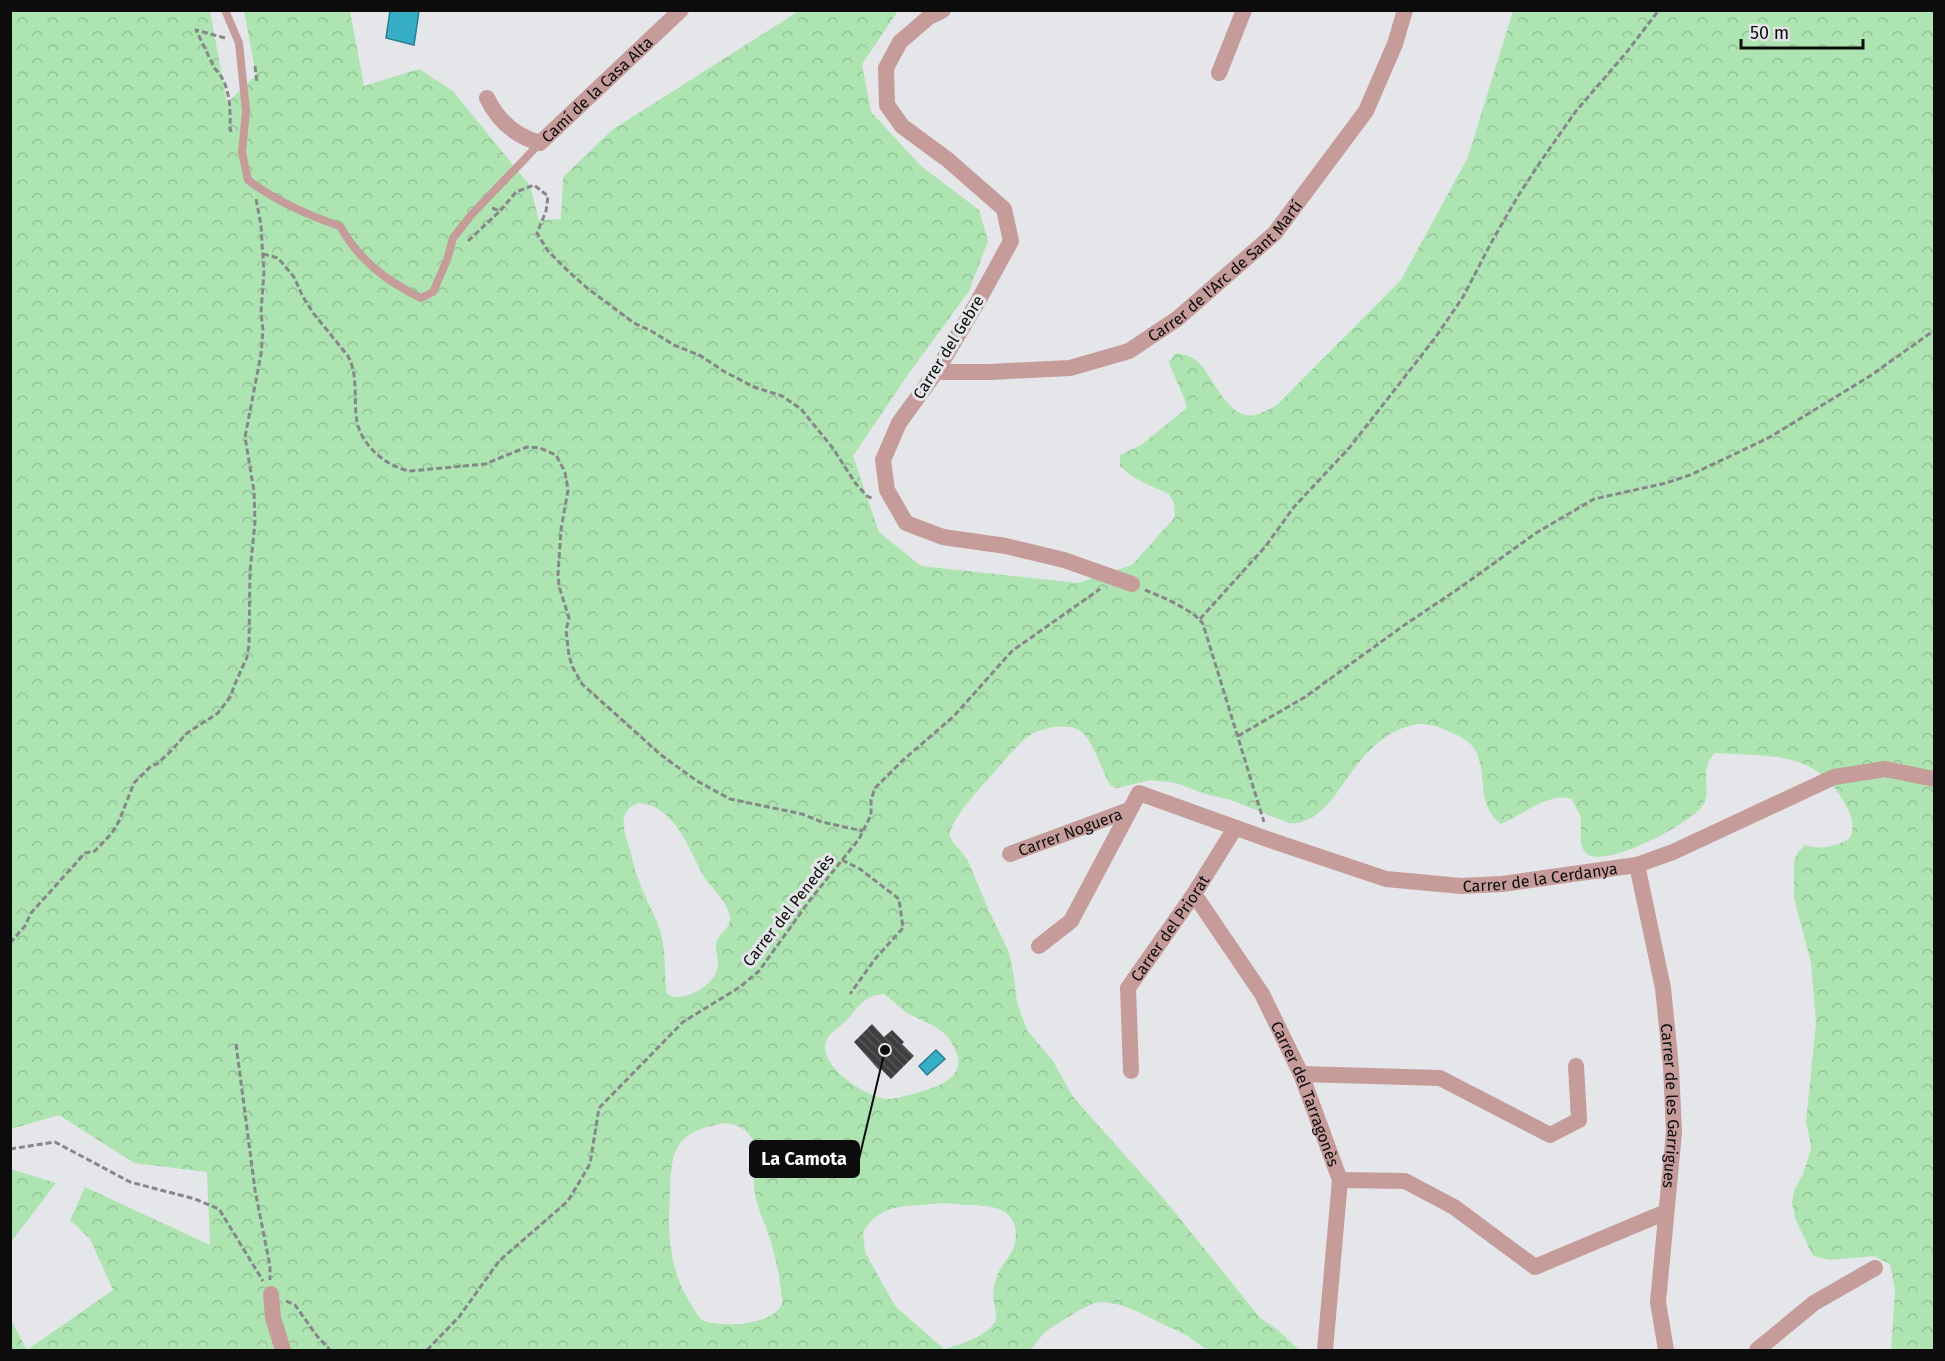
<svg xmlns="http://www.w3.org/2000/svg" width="1945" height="1361" font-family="'Fira Sans',sans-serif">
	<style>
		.forest { fill: url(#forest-crowns); fill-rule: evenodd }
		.water { fill: #36afc6; stroke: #297e8e; stroke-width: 1.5 }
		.building { fill: url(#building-back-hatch) }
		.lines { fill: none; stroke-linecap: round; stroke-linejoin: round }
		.path { stroke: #868789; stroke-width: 3; stroke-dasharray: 6 3; stroke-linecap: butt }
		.lane { stroke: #c59c99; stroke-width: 8 }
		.street { stroke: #c59c99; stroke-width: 16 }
		.labels { text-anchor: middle; stroke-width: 6; stroke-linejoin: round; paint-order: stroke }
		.street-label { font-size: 16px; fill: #0c0c0d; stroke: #e5e6e9 }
		.leader { fill: none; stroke: #0c0c0d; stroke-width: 2 }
		.callout-dot { fill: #0c0c0d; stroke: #e5e6e9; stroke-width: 2 }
		.callout { fill: #0c0c0d; stroke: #0c0c0d; stroke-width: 2 }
		.callout-label { font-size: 18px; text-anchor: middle; font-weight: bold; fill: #fff }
	</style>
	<defs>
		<pattern id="forest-crowns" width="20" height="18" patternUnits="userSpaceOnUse" patternTransform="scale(1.5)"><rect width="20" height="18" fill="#ade4b1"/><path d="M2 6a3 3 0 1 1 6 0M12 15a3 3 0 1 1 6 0" fill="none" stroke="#94c297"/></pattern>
		<pattern id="building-back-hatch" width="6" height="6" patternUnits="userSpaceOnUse" patternTransform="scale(1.5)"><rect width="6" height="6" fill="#3e3d3f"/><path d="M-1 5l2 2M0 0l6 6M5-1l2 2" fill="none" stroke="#565557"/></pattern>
	</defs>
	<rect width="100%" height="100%" fill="#e5e6e9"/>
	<!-- forest -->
	<g class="forest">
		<path d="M11 11H210L227 103 256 75 244 11H350L364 86 419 69 453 91 530 186 539 220 561 219 563 177 612 130 799 11H898L862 64 871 112 921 166 979 210 988 241 969 291 907 376 853 456 879 532 921 566 1078 583 1132 565 1175 517 1174 503 1169 494C1151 485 1135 481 1120 466V455L1141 445 1187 408C1183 392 1174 378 1169 362L1176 353C1185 354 1192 356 1198 362 1214 377 1227 420 1255 415 1262 414 1270 408 1277 405L1401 280 1468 157 1513 11H1934V1350H1891L1895 1290 1890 1264 1874 1256 1830 1260 1813 1256 1795 1218 1792 1202 1794 1191 1803 1174 1811 1149 1810 1139 1806 1122 1816 1023 1811 963 1794 898V861L1798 852 1805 845C1821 850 1835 847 1850 838 1855 824 1852 816 1845 804 1816 749 1769 757 1715 753 1697 772 1713 788 1703 805 1692 823 1601 872 1585 852 1577 842 1583 827 1580 816 1578 810 1574 805 1572 799 1551 791 1521 815 1501 824 1471 801 1493 763 1468 742 1463 737 1455 734 1448 731 1437 726 1427 722 1413 725 1393 729 1374 744 1361 760 1341 782 1324 826 1289 823L1231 800 1205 794 1176 783 1151 780 1117 788 1110 785C1102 771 1092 737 1079 730 1065 723 1043 727 1030 735 1018 744 1008 756 998 768 981 788 958 809 949 834L953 842 967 859 990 913 1009 952 1014 977 1017 1003 1027 1030 1053 1061 1073 1097 1164 1199 1261 1319 1278 1330 1299 1350H1207L1188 1336 1136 1311 1121 1305 1103 1302 1094 1303 1078 1311 1049 1329 1043 1334 1031 1350H11L10 1318 27 1350 113 1290 90 1239 70 1220 85 1187 210 1245 207 1172 134 1163 59 1115 11 1129ZM639 803C650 804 659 808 667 816 684 831 692 855 703 875 711 888 727 900 730 917 731 928 720 932 717 941 714 949 718 955 718 963 719 982 692 998 675 997 672 997 670 995 667 994 664 974 666 954 661 934 657 918 647 902 641 886 636 875 633 862 630 850 625 833 615 811 639 803ZM884 994C893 1000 900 1009 909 1014 920 1020 931 1023 941 1031 948 1035 951 1042 955 1049 971 1081 928 1090 905 1096 900 1097 893 1099 887 1099 866 1097 824 1070 825 1046 826 1033 841 1027 848 1019 860 1005 863 996 884 994ZM724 1123C737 1124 748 1129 753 1141 761 1158 751 1176 755 1194 757 1208 764 1220 768 1233 774 1251 779 1272 781 1291 781 1295 783 1300 782 1304 778 1315 758 1322 747 1323 737 1325 711 1325 702 1320 698 1317 695 1310 692 1306 670 1273 667 1234 670 1196 671 1179 669 1154 683 1140 693 1129 710 1126 724 1123ZM941 1203C950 1203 959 1205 968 1205 995 1205 1021 1209 1015 1244 1012 1256 1001 1264 997 1276 994 1285 992 1294 994 1303 995 1308 996 1312 996 1317 996 1333 958 1346 944 1349L895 1306 865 1252 863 1232C883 1200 908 1208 941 1203Z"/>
		<path d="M11 1169 56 1183 11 1242 10 1169Z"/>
	</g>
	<!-- water -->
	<g class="water">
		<path d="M390 11H419L414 45 386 38Z"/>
		<path d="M936 1050 945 1059 927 1075 919 1066Z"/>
	</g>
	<!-- building -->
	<path class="building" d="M872 1024 884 1037 892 1030 904 1042 902 1044 914 1056 891 1079 880 1068 879 1070 854 1042Z"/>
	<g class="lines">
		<!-- path -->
		<g class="path">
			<path d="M225 38 196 30 215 69C226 78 230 99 230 113 231 120 229 125 231 132"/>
			<path d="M255 66 257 83"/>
			<path d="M492 208 500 211 516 192 534 185 548 196 546 211 537 233 548 251 566 269 587 288 634 323 653 332 674 345 701 356 725 372 754 387 782 396 801 409 832 447 856 484 867 496 873 499"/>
			<path d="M468 241 500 211"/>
			<path d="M263 254 278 258 294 277 303 297 314 314 348 356C359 377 353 400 357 422 362 446 387 467 410 471L485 464 527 447 540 448 556 455 565 472 568 490 561 530 558 574 559 586 569 618 566 630 569 656 573 668 582 684 661 755 697 781 730 799 802 814 822 822 863 831"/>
			<path d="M1145 590C1160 596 1194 610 1203 624L1264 822"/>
			<path d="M1200 619 1265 547 1294 507 1350 447 1435 338 1463 297 1491 243 1518 196 1541 161 1576 111 1626 53 1659 10"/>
			<path d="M1238 736 1305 697 1403 626 1461 587 1536 533 1594 499 1666 483 1690 475 1739 452 1770 437 1870 376 1929 334 1934 333"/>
			<path d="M842 860 860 869 899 899 903 928 875 959 850 994"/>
			<path d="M10 943 25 926 31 913 85 853 95 851 112 833 119 821 134 783 151 766 157 764 169 753 187 733 218 713 231 696 234 686 247 657 249 645 250 571 255 522 254 491 245 437 261 354 263 330 261 312 264 271 262 243 261 225 256 199"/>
			<path d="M236 1044 255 1190 270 1266V1280"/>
			<path d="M10 1149 55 1142 130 1182 195 1199 219 1209 263 1281"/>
			<path d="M286 1301 295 1305 317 1336 330 1350"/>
			<path d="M427 1350 459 1317 499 1261 568 1201 590 1164 599 1108 683 1022 740 987 759 971 810 900 859 839 871 815V800L875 788 902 761 954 716 1012 651 1100 589"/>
		</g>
		<!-- lane -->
		<path class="lane" d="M225 10 239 43 246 111 242 152 248 180C276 201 307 215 340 226 359 260 386 281 421 298L433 292 447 260 453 238 472 214 540 143"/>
		<!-- street -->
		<g class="street">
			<path d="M943 10 929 17 900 42 886 68 887 105 902 126 948 160 1004 209 1011 241 977 303 936 372 899 423 883 460 887 490 906 523 943 537 1006 546 1064 560 1132 584"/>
			<path d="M1219 73 1244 10"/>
			<path id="s1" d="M487 98C498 121 515 136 540 143L681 10"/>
			<path id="s2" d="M936 372H990L1070 368 1129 351 1177 319 1275 233 1366 111 1395 44 1405 10"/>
			<path id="s3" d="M1010 854 1129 810"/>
			<path id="s4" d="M1637 865 1663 988 1671 1067 1674 1132 1658 1302 1666 1350"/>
			<path id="s5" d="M1194 894 1262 994 1301 1074 1340 1180 1325 1350"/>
			<path id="s6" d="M1039 946 1071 921 1139 793 1270 840 1386 879 1461 886 1502 884 1637 865 1673 852 1834 777 1885 769 1934 779"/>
			<path id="s7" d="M1131 1071 1128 988 1194 894 1235 828"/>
			<path d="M1301 1074 1440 1078 1550 1135 1579 1120 1576 1066"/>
			<path d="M1340 1180 1405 1181 1454 1207 1535 1267 1666 1212"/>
			<path d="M271 1294 273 1318 283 1350"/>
			<path d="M1757 1350 1814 1303 1875 1268"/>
		</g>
	</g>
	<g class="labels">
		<!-- street labels -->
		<g class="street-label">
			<text dy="6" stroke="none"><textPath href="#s1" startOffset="150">Camí de la Casa Alta</textPath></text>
			<text dy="6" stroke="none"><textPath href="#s2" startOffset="321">Carrer de l'Arc de Sant Martí</textPath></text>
			<text transform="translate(948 347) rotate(-58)" y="6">Carrer del Gebre</text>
			<text dy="6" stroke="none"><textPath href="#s3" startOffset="64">Carrer Noguera</textPath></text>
			<text dy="6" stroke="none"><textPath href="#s6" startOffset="602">Carrer de la Cerdanya</textPath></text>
			<text transform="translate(788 910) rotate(-52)" y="6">Carrer del Penedès</text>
			<text dy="6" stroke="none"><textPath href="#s7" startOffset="156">Carrer del Priorat</textPath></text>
			<text dy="6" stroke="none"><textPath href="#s5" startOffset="230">Carrer del Tarragonès</textPath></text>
			<text dy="6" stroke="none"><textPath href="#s4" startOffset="244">Carrer de les Garrigues</textPath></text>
		</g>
	</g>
	<!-- callouts -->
	<path class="leader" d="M885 1050L859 1159"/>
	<circle class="callout-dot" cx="885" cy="1050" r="6"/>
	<rect class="callout" x="750" y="1141" width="109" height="36" rx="6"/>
	<g class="callout-label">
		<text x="804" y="1165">La Camota</text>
	</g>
	<!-- border -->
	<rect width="1945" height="1361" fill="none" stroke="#0c0c0d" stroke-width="24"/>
	<!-- scale -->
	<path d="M1741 39v9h122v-9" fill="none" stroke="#0c0c0d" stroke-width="3"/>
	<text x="1750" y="39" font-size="18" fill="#0c0c0d" stroke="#e5e6e9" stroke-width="4.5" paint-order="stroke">50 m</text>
</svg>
